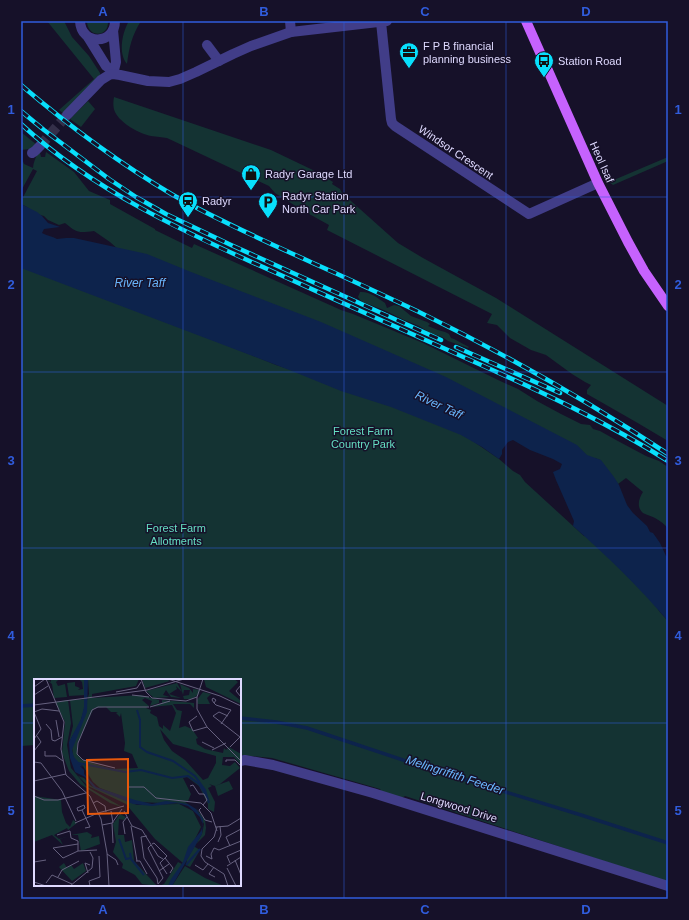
<svg xmlns="http://www.w3.org/2000/svg" width="689" height="920" font-family="Helvetica,sans-serif">
	<style>
		.green { fill: #143333 }
		.water { fill: #0d234c }
		.lines { fill: none; stroke-linecap: round; stroke-linejoin: round }
		.stream { stroke: #0d234c; stroke-width: 3.5 }
		.minor-tunnel { stroke: #342f49; stroke-width: 10; stroke-dasharray: 10 5; stroke-linecap: butt }
		.minor { stroke: #413d88; stroke-width: 10 }
		.major { stroke: #c662fd; stroke-width: 10 }
		.rail-casing { stroke: #08dffc; stroke-width: 4.5 }
		.rail { stroke: #161129; stroke-width: 3; stroke-dasharray: 9; stroke-linecap: butt }
		.grid { fill: none; stroke: #305cdc; stroke-width: 1; stroke-opacity: 0.55 }
		.labels { text-anchor: middle; stroke-width: 3; stroke-linejoin: round; paint-order: stroke }
		.poi-label { font-size: 11px; fill: #dfdaff; stroke: #161129; text-anchor: start }
		.street-label { font-size: 11px; fill: #dfdaff; stroke: #161129 }
		.park-label { font-size: 11px; fill: #65dfc3; stroke: #161129 }
		.water-label { font-size: 12px; font-style: italic; fill: #69b6fd; stroke: #161129 }
		.inset-river { fill: none; stroke: #0d234c; stroke-width: 2 }
		.inset-road { fill: none; stroke: #66617f; stroke-width: 1 }
		.view { fill: #e8590c; fill-opacity: 0.15; stroke: #e8590c; stroke-width: 2 }
		.inset-edge { fill: none; stroke: #dfdaff; stroke-width: 2 }
		.neatline { fill: none; stroke: #305cdc; stroke-width: 1.5 }
		.grid-label { font-size: 13px; text-anchor: middle; font-weight: bold; fill: #305cdc }
	</style>
	<rect width="100%" height="100%" fill="#161129"/>
	<!-- green -->
	<g class="green">
		<path d="M47 21H64L72 37 89 56 100 73V76L64 114 59 110 94 79Z"/>
		<path d="M87 21H108C109 38 87 38 87 21Z"/>
		<path d="M129 21H141C132 35 129 48 127 64 118 53 122 33 129 21Z"/>
		<path d="M114 97 271 150 317 172 333 182 332 184 340 189 342 193 398 243 423 258 496 298 668 406V441L636 422 587 394V390L591 385 585 382 572 374 546 355 531 350 510 338 497 325 487 323 492 314 327 230 329 225 302 210 275 193 269 186 167 138C162 137 157 137 151 136 140 134 120 123 115 112 113 108 113 102 114 97Z"/>
		<path d="M88 101 95 109 81 127 70 119Z"/>
		<path d="M21 132 37 145 30 149 21 150Z"/>
		<path d="M46 152 74 172 89 191 110 200V204L155 229V230L192 248 194 244 341 310 353 314 423 343 498 380 518 389 537 401 561 414 581 424 590 425 593 429 600 431 616 440 646 456 659 461 668 467V529C665 524 660 521 655 518 652 516 646 515 643 513 636 507 639 498 643 492L626 478 618 484 600 460 595 458 588 462 120 251 110 242 94 231C78 233 77 233 65 223L59 225 48 220 44 216 36 214 27 207 21 204V201L37 171 33 169 21 191V156L24 164 33 168C33 163 36 158 37 153H40L41 157H45Z"/>
		<path d="M668 157V161L613 185 609 182Z"/>
		<path d="M21 262 276 365 439 418 499 459 513 471 520 475 525 482 584 536 591 537 648 593 659 611 668 621V882L405 796 400 799 383 794 380 789 272 758 240 755V680H35V745L21 746Z"/>
		<path d="M360 292C369 291 378 298 385 303L387 308 394 305 399 306 411 316 427 322 430 324 428 326 438 330 445 332 449 334 451 338 454 339 469 347 468 348 448 341 442 337 430 333 419 326 404 320 386 311 363 302 360 300 358 297Z"/>
	</g>
	<!-- water -->
	<path class="water" d="M21 204 37 212 42 216 48 223 60 227 44 229 42 233C47 236 52 236 57 239L66 238H74L147 254 191 272 321 322 446 377 577 445 587 455 601 460 614 477 619 485 627 505 633 513 647 526 650 532 653 533 660 543 666 556 668 557V621C639 587 607 556 573 526L574 521 556 480 553 472 560 469 562 464 553 459 530 450 513 440 508 442 502 450V454L499 459 482 447 461 435 391 407 341 391 292 371 21 268Z"/>
	<g class="lines">
		<!-- stream -->
		<g class="stream">
			<path d="M21 706 35 705"/>
			<path d="M240 718 276 722 307 728 427 768 581 815 668 843"/>
		</g>
		<!-- minor-tunnel -->
		<path class="minor-tunnel" d="M40 146 67 115"/>
		<!-- minor -->
		<g class="minor">
			<path d="M80 21C81 46 115 45 115 21"/>
			<path d="M290 21 291 32"/>
			<path d="M381 22 391 119 392 123 395 126 529 214 598 183"/>
			<path d="M88 37 106 66 113 71"/>
			<path d="M207 45 219 61"/>
			<path d="M113 74 116 62 113 30"/>
			<path d="M67 115 101 80 109 75 113 74 120 75 148 81 169 82 180 79 196 72 233 54 251 46 291 32 387 21"/>
			<path d="M32 153 35 151 40 146"/>
			<path d="M240 761 245 760 273 765 373 793 668 886"/>
		</g>
		<!-- major -->
		<path class="major" d="M526 21 598 183 628 242 644 271 668 306"/>
		<defs>
			<g id="rail">
				<path d="M21 85C69 126 119 163 173 195 219 221 267 242 315 264 349 279 383 295 417 311 503 353 588 401 668 454"/>
				<path d="M21 111 44 130 109 179 136 197 166 214 231 245 441 340"/>
				<path d="M21 124C94 191 184 232 274 272 342 303 410 333 479 364 544 393 608 423 668 461"/>
				<path d="M456 347 560 393"/>
			</g>
		</defs>
		<!-- rail casing -->
		<use href="#rail" class="rail-casing"/>
		<!-- rail -->
		<use href="#rail" class="rail"/>
	</g>
	<!-- grid -->
	<path class="grid" d="M183 21V680M344 21V899M506 21V899M21 197H668M21 372H668M21 548H668M21 723H35M240 723H668M183 885V899"/>
	<!-- icons -->
	<defs>
		<symbol id="office-pin" viewBox="-11 -11 22 30"><path d="M0 17L-7.5 6A9.5 9.5 0 1 1 7.5 6Z" fill="#08dffc" stroke="#161129"/><path d="M-6-3h4V-5.5h4V-3h4V5H-6ZM-1-4.5V-3h2v-1.5ZM-6 0V1H6V0Z" fill="#111"/></symbol>
		<symbol id="bus-pin" viewBox="-11 -11 22 30"><path d="M0 17L-7.5 6A9.5 9.5 0 1 1 7.5 6Z" fill="#08dffc" stroke="#161129"/><path d="M-5-6H5V4H4V6H2V4H-2V6H-4V4H-5ZM-3.5-4V0h7V-4ZM-3.5 1.2v1.5H-2V1.2ZM2 1.2v1.5H3.5V1.2Z" fill="#111"/></symbol>
		<symbol id="shop-pin" viewBox="-11 -11 22 30"><path d="M0 17L-7.5 6A9.5 9.5 0 1 1 7.5 6Z" fill="#08dffc" stroke="#161129"/><path d="M-5-2.5h2.3a2.7 3.5 0 0 1 5.4 0H5L5.5 6h-11ZM-1.5-2.5h3a1.5 2.3 0 0 0-3 0Z" fill="#111"/></symbol>
		<symbol id="station-pin" viewBox="-11 -11 22 30"><path d="M0 17L-7.5 6A9.5 9.5 0 1 1 7.5 6Z" fill="#08dffc" stroke="#161129"/><path d="M-3-6H3Q5-6 5-4V2Q5 4 3 4L4.5 6H3L1.5 4h-3L-3 6H-4.5L-3 4Q-5 4-5 2V-4Q-5-6-3-6ZM-3.5-4v3h7v-3ZM-3.5 1v1.5H-2V1ZM2 1v1.5H3.5V1Z" fill="#111"/></symbol>
		<symbol id="parking-pin" viewBox="-11 -11 22 30"><path d="M0 17L-7.5 6A9.5 9.5 0 1 1 7.5 6Z" fill="#08dffc" stroke="#161129"/><path d="M-3.5-5.5H1a3.5 3.5 0 0 1 0 7H-1V5.5H-3.5ZM-1-3.4V-.6H.8a1.4 1.4 0 0 0 0-2.8Z" fill="#111"/></symbol>
	</defs>
	<g fill-rule="evenodd">
		<use href="#office-pin" x="398" y="41" width="22" height="30"/>
		<use href="#bus-pin" x="533" y="50" width="22" height="30"/>
		<use href="#shop-pin" x="240" y="163" width="22" height="30"/>
		<use href="#station-pin" x="177" y="190" width="22" height="30"/>
		<use href="#parking-pin" x="257" y="191" width="22" height="30"/>
	</g>
	<g class="labels">
		<!-- poi labels -->
		<g class="poi-label">
			<text x="423" y="50">F P B financial<tspan x="423" dy="13">planning business</tspan></text>
			<text x="558" y="65">Station Road</text>
			<text x="265" y="178">Radyr Garage Ltd</text>
			<text x="282" y="200">Radyr Station<tspan x="282" dy="13">North Car Park</tspan></text>
			<text x="202" y="205">Radyr</text>
		</g>
		<!-- street labels -->
		<g class="street-label">
			<text transform="translate(456 152) rotate(34)" y="4">Windsor Crescent</text>
			<text transform="translate(602 162) rotate(66)" y="4">Heol Isaf</text>
			<text transform="translate(459 807) rotate(17)" y="4">Longwood Drive</text>
		</g>
		<!-- park labels -->
		<g class="park-label">
			<text x="363" y="435">Forest Farm<tspan x="363" dy="13">Country Park</tspan></text>
			<text x="176" y="532">Forest Farm<tspan x="176" dy="13">Allotments</tspan></text>
		</g>
		<!-- water labels -->
		<g class="water-label">
			<text x="140" y="287">River Taff</text>
			<text transform="translate(439 405) rotate(25)" y="4">River Taff</text>
			<text transform="translate(455 775) rotate(18)" y="4">Melingriffith Feeder</text>
		</g>
	</g>
	<!-- overview -->
	<g transform="translate(34 679)">
		<rect width="207" height="207" fill="#161129"/>
		<path d="M12 0 17 3V0H25L22 3 24 7 31 5 33 18 20 19 18 5ZM45 0H50L52 16 35 17 33 4 41 3V7L46 9 44 11 49 10 48 3ZM54 0H105L102 7 58 15V19L107 16 125 21V24L116 27 118 22 111 19 108 21 115 27 112 29 117 31 116 34 123 38 125 47 129 50V46L136 52 142 34 138 26 117 28 128 24V21L160 24V29L156 25H139L143 31 148 32 145 49 151 47 158 50 164 59 162 60 163 65 171 70 189 74 190 69 192 71 195 68 207 75V86L200 78H189L188 86 196 87 201 83 206 89 186 105 181 107 175 105 178 107 174 109 181 123 180 133 174 130V125L165 107 153 98 149 99 157 115 154 122 151 123 154 125 103 123 66 109 59 103 49 87 40 82 38 69 55 15ZM72 28 77 33H84L82 34 86 38 87 34 91 64 90 72 98 75 104 89 78 90 48 81 43 75V65L60 29ZM126 50 139 65 182 77V84L174 99 169 101 151 81 138 72 130 61ZM108 0H132L136 2 111 9ZM170 0H200L204 3 195 12 207 22V25L172 8ZM143 4 148 13 142 7 143 10 135 15 147 19 137 18 132 11 129 16 136 18 120 19 112 12ZM146 5 155 9 159 14V10L166 11 165 15 158 20H150L149 17 155 16 156 11H150L149 16ZM169 13 177 15 173 19 176 25H164L165 31 163 21ZM52 20 48 40 35 63 39 47 36 21ZM34 21 37 44 33 66 37 89 52 107 88 128 76 124 46 105 35 92 28 74 31 43 21 23ZM44 97 50 99 57 107 103 126 145 125 159 132 167 148 149 184 121 160 92 125 54 107ZM195 102 199 110 184 117 181 107ZM0 117 27 121 28 133 32 144 36 148 39 141 43 144 34 151 33 149 20 156 25 160 36 157 26 160 29 166 18 156 0 163ZM162 129 171 141 172 149 171 156 162 165 161 168 166 171 156 188 152 186 153 180 168 155 170 145ZM86 135 92 138 90 141 85 140 84 156H90L91 163 98 161 100 182 123 207 108 205 101 196 88 189 89 185 79 173 82 163 79 145ZM53 153 58 156 57 159 65 157 66 165 47 172 44 156H37ZM144 183 148 185 135 207H125L130 205ZM30 184 33 189 37 186 40 190 49 184 52 192 38 202 25 188ZM151 187 171 199 190 207H138Z" fill="#143333" fill-rule="evenodd"/>
		<path d="M50 0H54L53 33 38 71 40 78 49 88 46 87 50 91V95L62 108 101 121 118 125 132 122 154 125 162 130 169 140 168 155 138 207H134L137 200 149 183 154 168 167 152 169 146 166 138 154 127 143 124 118 127 99 125 60 109 51 98 41 93 36 79 35 63 47 40 50 28Z" fill="#0d234c"/>
		<path class="inset-river" d="M103 31 106 41V68L113 73 139 82 161 97 171 111 175 124M44 84 91 93M91 93 107 91 138 99 154 97 165 105 173 118M85 160 92 180 97 179 96 174M97 180 110 196M152 186 166 170"/>
		<path class="inset-road" d="M12 0 30 43 27 70 32 96 56 117 67 140 73 174 75 207M107 0 112 13 118 19 152 22 163 18 169 0M134 0 186 17 207 27M207 6 202 12 207 18M0 8 11 0M82 13 103 9 107 3M0 16 14 7M98 16 115 18M163 18V30L173 48 207 82M180 24 182 21 179 19 178 21 180 24 182 26 197 31 187 45M0 26 113 11 150 0M116 28 136 22M0 33 8 30 25 32M163 37 155 43 159 52 173 48M194 37 185 33 179 37 206 58M22 41 25 58M12 45 17 51 18 61 21 62 28 58M0 60 7 50 0 33M168 63 180 69M196 68 207 57M178 71 192 64M0 72 7 63 3 57M11 72V77H22L29 82M0 83 7 84 28 112 42 142M192 83V81H201L207 87M81 89 49 81 43 75 44 64 58 31 64 28H115M0 102 32 95M156 107 159 106 165 115H170L173 121 169 126M94 108H110L122 119 167 124 177 134 183 152M0 117 10 121H24L52 114M59 124 63 122 71 127 72 133M167 129 165 131 171 141 178 143M48 131 44 132 43 129 50 126 51 129 48 131 56 148 51 149M77 132 79 144M90 132 98 147 108 151 124 177 129 180M64 134 90 127M41 144 64 134M78 144 79 164M68 146 78 144 88 130M97 147 103 182M182 148 194 147 207 139M183 148 180 158 168 170 167 177 171 183 190 195 194 207M91 155 89 143 93 138M23 156 36 152 37 159 44 162V172M113 157 107 158 110 179 123 199 124 205 129 199 114 169 117 166M184 163 187 156 186 147M44 165 19 169 29 179 44 172M118 165 120 164 133 177 126 184 133 195M196 167 192 158 207 150M44 172 63 171M73 175 82 181 84 186M172 177 178 180 177 175 180 169 185 171 207 162M131 179 139 189 136 194M201 181 207 196M102 182H106L113 195M0 183 12 181M196 184 193 177 207 171M161 186 169 191 174 185M193 187 207 178M180 188 175 195 181 198M193 189 202 207M125 192 135 185M54 194 51 184 56 186M24 198 28 191 45 182M0 203 12 207M12 204 18 196 38 205M36 207 58 189 59 179 56 173M56 207 55 202 66 198 65 177"/>
		<path class="view" d="M94 80V134L54 135 53 81Z"/>
		<rect width="207" height="207" class="inset-edge"/>
	</g>
	<!-- border -->
	<rect width="689" height="920" fill="none" stroke="#161129" stroke-width="44"/>
	<rect x="22" y="22" width="645" height="876" class="neatline"/>
	<g class="grid-label">
		<text x="103" y="16">A</text>
		<text x="264" y="16">B</text>
		<text x="425" y="16">C</text>
		<text x="586" y="16">D</text>
		<text x="11" y="114">1</text>
		<text x="678" y="114">1</text>
		<text x="11" y="289">2</text>
		<text x="678" y="289">2</text>
		<text x="11" y="465">3</text>
		<text x="678" y="465">3</text>
		<text x="11" y="640">4</text>
		<text x="678" y="640">4</text>
		<text x="11" y="815">5</text>
		<text x="678" y="815">5</text>
		<text x="103" y="914">A</text>
		<text x="264" y="914">B</text>
		<text x="425" y="914">C</text>
		<text x="586" y="914">D</text>
	</g>
</svg>
